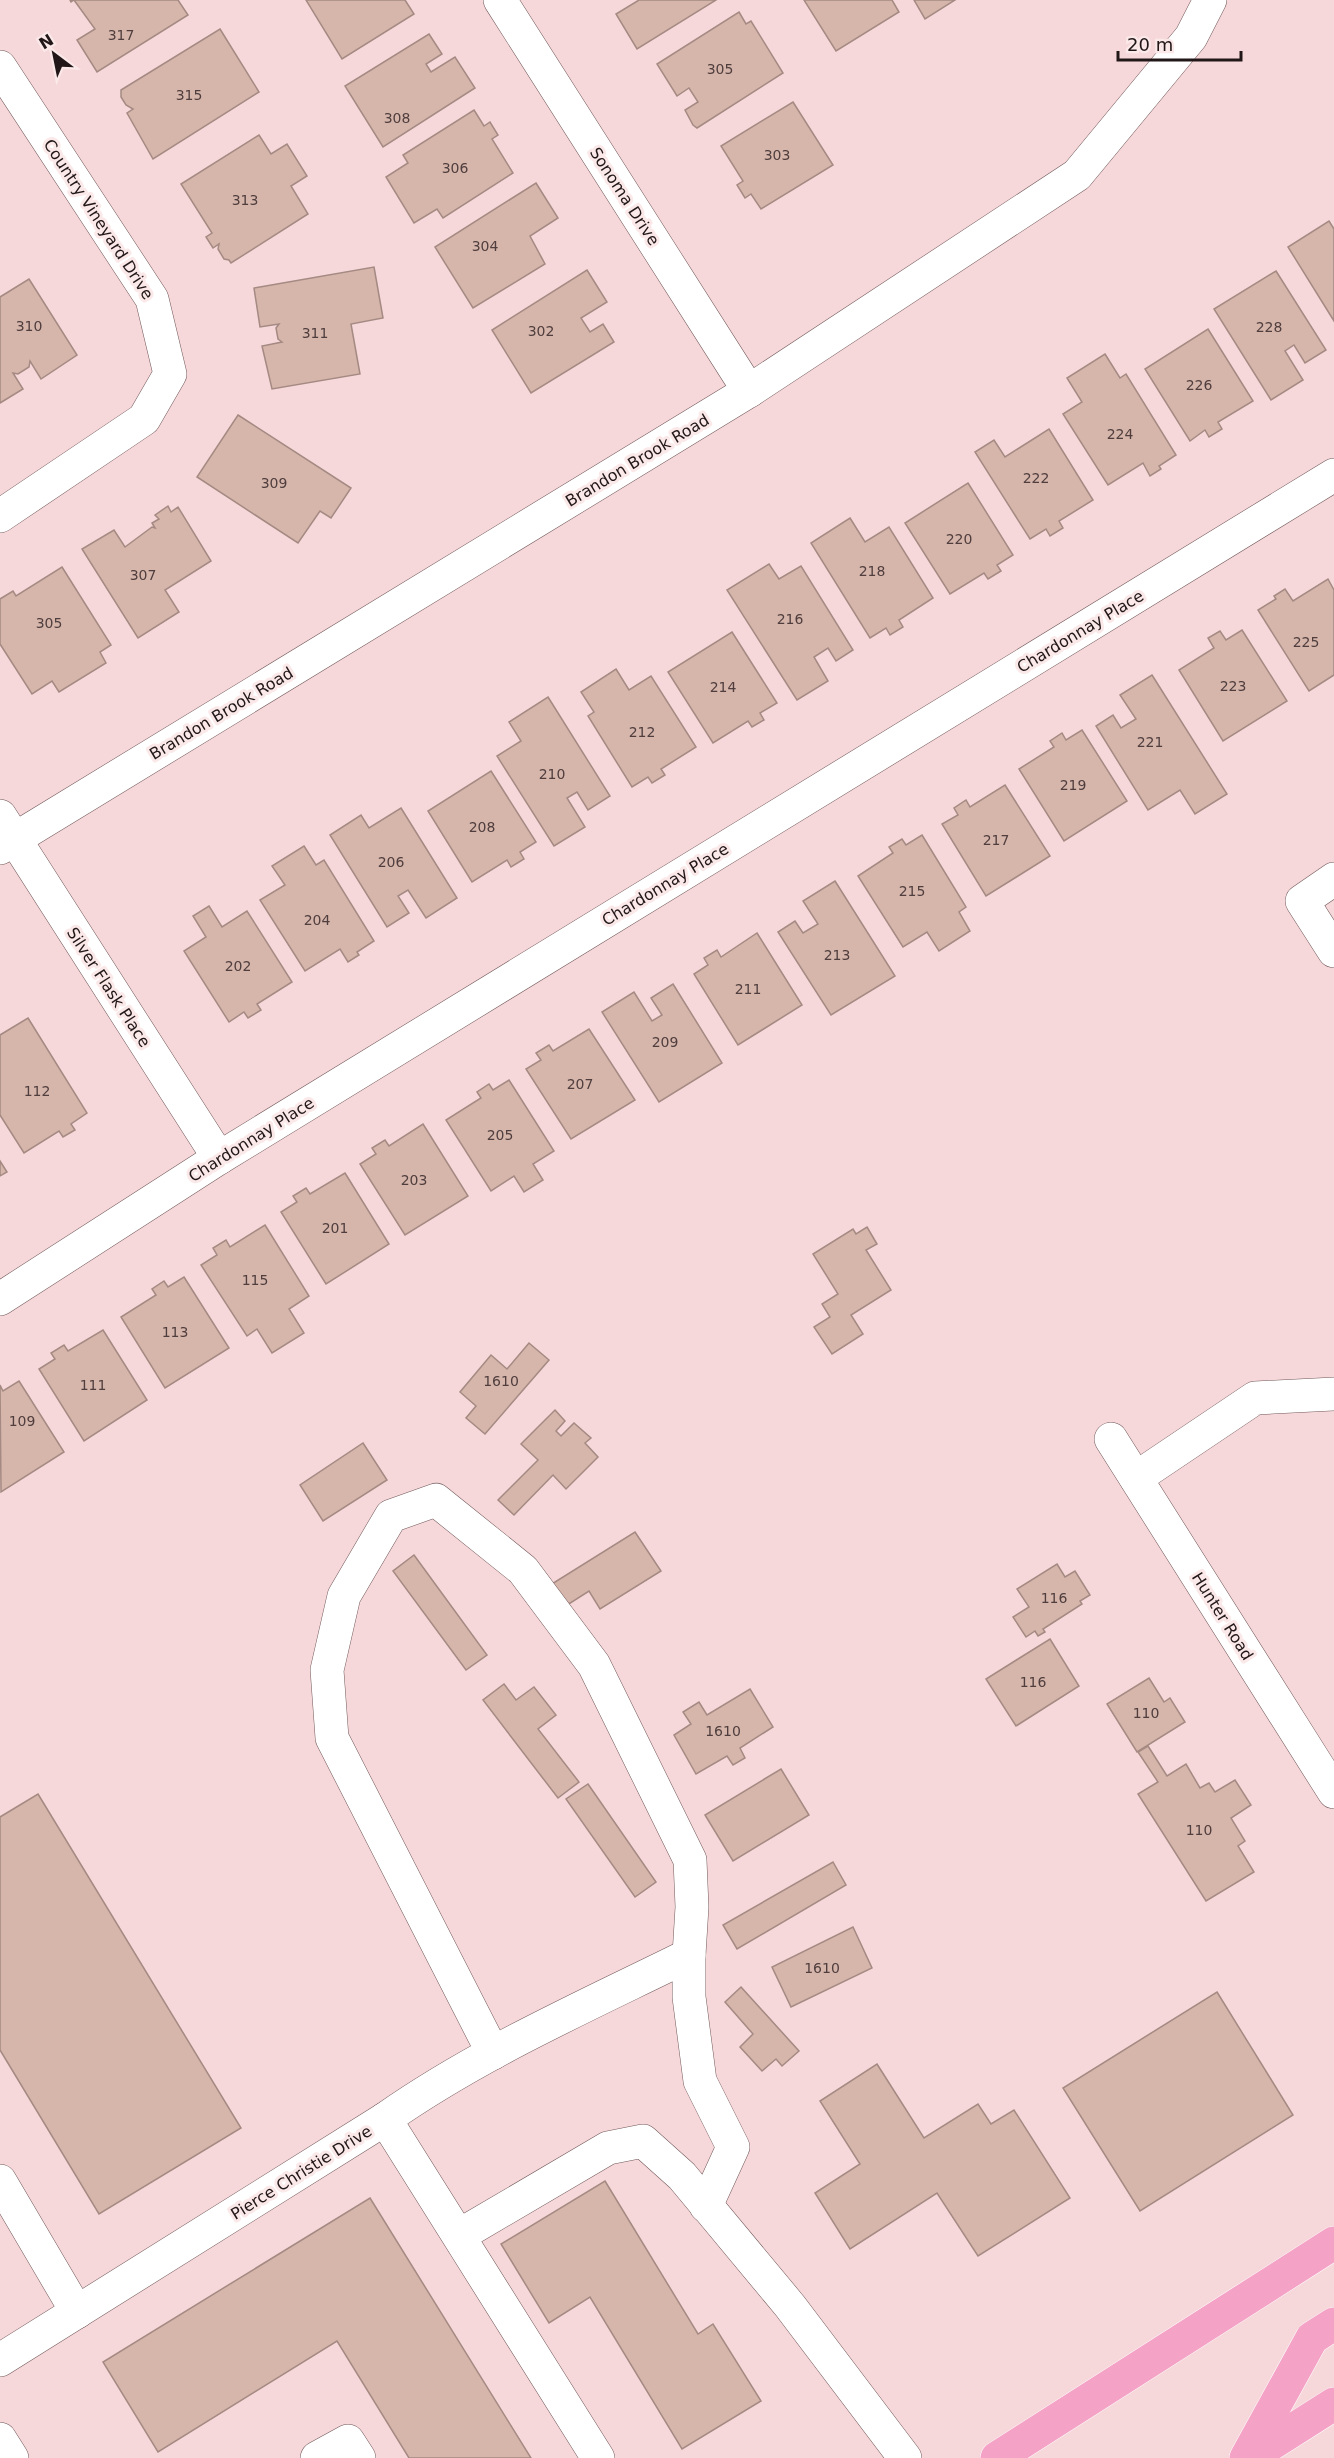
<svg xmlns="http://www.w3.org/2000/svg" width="1334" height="2458" font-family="'DejaVu Sans',sans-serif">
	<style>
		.building { fill: #d6b5ab; stroke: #a48a82; stroke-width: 1.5 }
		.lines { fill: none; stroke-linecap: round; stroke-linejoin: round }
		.minor-casing { stroke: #72595a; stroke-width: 34 }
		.highway-casing { stroke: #fff; stroke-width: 34 }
		.minor { stroke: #fff; stroke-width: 33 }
		.highway { stroke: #f4a2c6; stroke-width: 33 }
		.labels { text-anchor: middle; stroke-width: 6; stroke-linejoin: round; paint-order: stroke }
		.number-label { font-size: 14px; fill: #4f3e3d }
		.street-label { font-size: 16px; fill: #221718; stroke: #fbe9e9 }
	</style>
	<rect width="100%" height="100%" fill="#f6d8da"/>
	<!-- building -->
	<g class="building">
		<path d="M70 0H178L188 15 97 72 77 40 95 29 74 0 71 2Z"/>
		<path d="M306 0H405L414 14 342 59Z"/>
		<path d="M639 0H716L637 49 616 14Z"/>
		<path d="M804 0H892L899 12 836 51Z"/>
		<path d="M914 0H955L925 19Z"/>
		<path d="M739 12 746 24 751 21 783 73 697 128 693 125 685 110 698 102 689 88 677 96 657 64Z"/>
		<path d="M220 29 259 92 153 159 127 113 133 109 126 105 121 97V90Z"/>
		<path d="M429 34 442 54 426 64 431 72 455 57 475 88 383 147 345 86Z"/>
		<path d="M793 102 833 165 761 209 751 194 745 198 737 185 743 181 721 146Z"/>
		<path d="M474 110 484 126 490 122 498 135 492 139 513 173 443 218 437 209 414 223 386 177 408 163 403 155Z"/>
		<path d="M259 135 271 154 287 144 307 176 291 186 308 214 231 263 229 260 224 259 218 249 219 244 213 248 206 237 212 233 181 184Z"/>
		<path d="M536 183 558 218 530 236 545 264 473 308 435 247Z"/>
		<path d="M1329 221 1334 229V321L1288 247Z"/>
		<path d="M374 267 383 318 351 324 360 374 272 389 262 346 282 342 278 339 276 328 279 324 260 327 254 288Z"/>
		<path d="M587 270 607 302 581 318 590 332 603 324 614 342 531 393 492 330Z"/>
		<path d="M1276 271 1326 350 1305 363 1294 345 1285 351 1303 380 1271 400 1214 309Z"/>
		<path d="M29 279 77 355 41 379 30 361 29 367 18 374 13 373 23 389 0 403V297Z"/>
		<path d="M1208 329 1253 401 1218 422 1222 429 1209 437 1205 430 1190 441 1145 369Z"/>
		<path d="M1105 354 1120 378 1126 374 1176 455 1159 466 1161 469 1150 476 1143 463 1108 485 1063 414 1082 402 1067 378Z"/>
		<path d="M238 415 351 488 331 518 320 511 298 543 197 477Z"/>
		<path d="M1049 429 1093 500 1059 521 1063 528 1050 536 1046 529 1030 539 975 452 994 440 1005 457Z"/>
		<path d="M968 483 1013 555 997 565 1001 571 988 579 984 573 950 594 905 523Z"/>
		<path d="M168 506 171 512 178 507 211 561 165 590 179 612 138 638 82 549 114 530 125 547 152 527 155 528 152 523 159 519 155 515Z"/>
		<path d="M850 518 865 542 889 527 933 598 899 620 903 627 890 635 886 628 870 638 811 543Z"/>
		<path d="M769 564 779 579 801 566 853 650 836 661 828 648 814 657 828 681 797 700 727 590Z"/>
		<path d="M62 567 111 645 100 652 106 663 59 692 52 681 32 694 0 644V599L13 591 16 596Z"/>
		<path d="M1328 579 1334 590V675L1309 691 1258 610 1276 599 1274 596 1285 589 1293 601Z"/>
		<path d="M1242 630 1287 701 1223 741 1179 670 1214 648 1208 638 1220 631 1226 640Z"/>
		<path d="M732 632 777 703 760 713 764 720 752 727 748 721 713 743 668 672Z"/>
		<path d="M616 669 629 690 651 676 696 747 661 769 665 775 652 783 648 777 632 787 588 716 594 712 581 692Z"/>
		<path d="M1152 675 1227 794 1195 814 1180 790 1148 810 1096 726 1113 715 1121 728 1136 719 1120 695Z"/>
		<path d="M548 697 610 796 588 810 577 792 567 798 585 827 554 846 497 756 521 741 509 722Z"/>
		<path d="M1082 730 1127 801 1064 841 1019 769 1054 747 1050 741 1062 733 1066 740Z"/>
		<path d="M491 771 536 842 520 852 524 859 511 867 507 860 472 882 428 811Z"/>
		<path d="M1005 785 1050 856 986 896 942 824 958 815 954 808 966 800 970 807Z"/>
		<path d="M401 808 457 898 426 918 408 890 398 896 409 913 387 927 330 835 361 815 369 828Z"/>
		<path d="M922 835 966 907 959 912 970 931 939 951 927 932 903 947 858 876 893 853 889 847 902 839 906 845Z"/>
		<path d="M304 846 316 865 324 860 374 941 357 952 359 955 348 962 340 949 305 971 260 900 285 885 272 866Z"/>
		<path d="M835 881 895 976 831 1015 778 932 795 921 803 933 818 924 803 901Z"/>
		<path d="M209 906 222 927 247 911 292 982 257 1004 261 1010 248 1018 244 1012 229 1022 184 951 206 937 193 916Z"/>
		<path d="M757 933 802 1005 738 1045 694 974 708 965 704 958 717 950 721 957Z"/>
		<path d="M673 984 722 1063 659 1102 602 1012 634 992 652 1021 662 1015 651 998Z"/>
		<path d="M28 1018 87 1113 71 1124 75 1130 63 1137 59 1131 24 1153 0 1115V1035Z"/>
		<path d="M589 1029 635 1100 571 1139 526 1069 541 1060 536 1053 549 1045 553 1051Z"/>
		<path d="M509 1080 554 1151 533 1164 543 1180 524 1192 514 1176 491 1191 446 1120 481 1098 477 1092 489 1084 493 1090Z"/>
		<path d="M423 1124 468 1196 405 1235 360 1164 376 1154 372 1148 385 1140 389 1146Z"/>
		<path d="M0 1161 7 1172 0 1176Z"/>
		<path d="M345 1173 389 1244 326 1284 281 1212 297 1202 293 1196 306 1188 310 1194Z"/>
		<path d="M265 1225 309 1296 289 1309 304 1333 272 1353 257 1329 247 1336 201 1265 217 1255 213 1248 226 1240 230 1247Z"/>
		<path d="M867 1227 877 1244 866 1250 891 1290 851 1315 863 1334 832 1354 814 1327 830 1317 822 1304 838 1294 813 1254 853 1229 856 1234Z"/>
		<path d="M184 1277 229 1348 165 1388 121 1317 156 1295 152 1289 164 1281 168 1287Z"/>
		<path d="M103 1330 147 1400 84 1441 39 1369 55 1359 51 1353 64 1345 68 1351Z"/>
		<path d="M529 1343 549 1360 485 1434 466 1418 476 1406 460 1392 491 1355 507 1369Z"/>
		<path d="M19 1381 64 1452 1 1492 0 1385 3 1391Z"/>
		<path d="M555 1410 565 1421 556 1431 561 1436 574 1423 591 1438 585 1443 598 1457 566 1489 553 1475 514 1515 498 1500 538 1460 521 1444Z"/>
		<path d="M363 1443 387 1480 323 1521 300 1485Z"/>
		<path d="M635 1532 661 1571 600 1609 589 1591 561 1609 547 1587Z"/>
		<path d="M414 1555 487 1655 466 1670 393 1571Z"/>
		<path d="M1057 1564 1065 1577 1075 1571 1090 1595 1080 1601 1082 1604 1043 1629 1045 1632 1038 1636 1035 1631 1026 1637 1013 1617 1029 1607 1017 1589Z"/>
		<path d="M1050 1639 1079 1686 1016 1726 986 1679Z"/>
		<path d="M1149 1678 1164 1702 1170 1698 1185 1722 1137 1752 1107 1704Z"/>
		<path d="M504 1684 516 1700 534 1687 556 1715 538 1729 579 1782 558 1798 483 1700Z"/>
		<path d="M750 1689 773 1727 740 1748 745 1758 733 1765 727 1756 696 1774 674 1735 691 1724 683 1712 699 1702 707 1715Z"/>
		<path d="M1148 1746 1167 1776 1186 1764 1200 1788 1209 1783 1215 1792 1235 1780 1251 1805 1231 1818 1245 1841 1238 1846 1254 1872 1206 1901 1138 1794 1158 1782 1138 1752Z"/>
		<path d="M781 1769 809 1815 733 1861 705 1815Z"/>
		<path d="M588 1784 656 1882 635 1897 566 1799Z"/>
		<path d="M38 1794 241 2128 99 2214 0 2050V1817Z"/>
		<path d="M833 1862 846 1885 737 1949 723 1925Z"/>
		<path d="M853 1927 872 1968 791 2007 772 1967Z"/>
		<path d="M741 1987 799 2051 782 2066 776 2059 762 2071 740 2047 753 2034 725 2002Z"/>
		<path d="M1217 1992 1293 2115 1140 2211 1063 2088Z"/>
		<path d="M877 2064 924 2138 978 2104 991 2124 1014 2110 1070 2198 978 2256 937 2193 850 2249 815 2193 860 2164 820 2101Z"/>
		<path d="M605 2181 698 2334 713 2324 761 2401 682 2449 590 2297 549 2323 501 2244Z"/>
		<path d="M370 2198 531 2458H409L337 2341 158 2452 103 2362Z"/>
	</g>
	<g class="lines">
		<defs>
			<g id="minor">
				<path d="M500 0 749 391"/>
				<path d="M0 67 152 299 170 374 144 419 0 516"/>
				<path d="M0 816 219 1158"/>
				<path d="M0 848 749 391 1077 175 1191 37 1210 0"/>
				<path d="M1334 879 1302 901 1334 951"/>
				<path d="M0 1299 219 1158 1334 475"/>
				<path d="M1111 1439 1334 1792"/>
				<path d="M1136 1478 1255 1398 1334 1394"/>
				<path d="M493 2053 332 1738 327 1670 344 1596 391 1516 436 1500 523 1570 594 1665 690 1860 692 1907 689 1955V1997L700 2081 733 2147 706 2206"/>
				<path d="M385 2119C479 2053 586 2006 689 1955"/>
				<path d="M0 2181 77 2312"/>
				<path d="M460 2235 608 2148 643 2141 682 2176 790 2306 905 2458"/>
				<path d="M0 2360 385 2119 598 2458"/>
				<path d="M0 2439 12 2458"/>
				<path d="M317 2458 348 2441 359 2458"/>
			</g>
			<g id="highway">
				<path d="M997 2458 1334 2243"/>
				<path d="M1246 2458 1312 2338 1334 2324"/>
				<path d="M1249 2458 1334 2404"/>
			</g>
		</defs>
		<!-- minor casing -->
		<use href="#minor" class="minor-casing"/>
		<!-- highway casing -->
		<use href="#highway" class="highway-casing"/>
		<!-- minor -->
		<use href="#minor" class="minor"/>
		<!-- highway -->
		<use href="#highway" class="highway"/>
	</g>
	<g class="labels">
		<!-- number labels -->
		<g class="number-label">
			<text x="121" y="40">317</text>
			<text x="720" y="74">305</text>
			<text x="189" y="100">315</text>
			<text x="397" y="123">308</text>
			<text x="777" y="160">303</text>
			<text x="455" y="173">306</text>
			<text x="245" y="205">313</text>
			<text x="485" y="251">304</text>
			<text x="29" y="331">310</text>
			<text x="1269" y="332">228</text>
			<text x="541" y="336">302</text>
			<text x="315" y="338">311</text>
			<text x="1199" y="390">226</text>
			<text x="1120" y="439">224</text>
			<text x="1036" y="483">222</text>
			<text x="274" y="488">309</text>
			<text x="959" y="544">220</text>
			<text x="872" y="576">218</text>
			<text x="143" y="580">307</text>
			<text x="790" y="624">216</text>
			<text x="49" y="628">305</text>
			<text x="1306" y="647">225</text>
			<text x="1233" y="691">223</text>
			<text x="723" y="692">214</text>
			<text x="642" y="737">212</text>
			<text x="1150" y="747">221</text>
			<text x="552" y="779">210</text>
			<text x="1073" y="790">219</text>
			<text x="482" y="832">208</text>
			<text x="996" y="845">217</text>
			<text x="391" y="867">206</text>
			<text x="912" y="896">215</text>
			<text x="317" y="925">204</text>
			<text x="837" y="960">213</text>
			<text x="238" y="971">202</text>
			<text x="748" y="994">211</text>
			<text x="665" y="1047">209</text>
			<text x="580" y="1089">207</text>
			<text x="37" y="1096">112</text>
			<text x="500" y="1140">205</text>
			<text x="414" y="1185">203</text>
			<text x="335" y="1233">201</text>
			<text x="255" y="1285">115</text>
			<text x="175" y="1337">113</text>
			<text x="501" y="1386">1610</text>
			<text x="93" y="1390">111</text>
			<text x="22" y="1426">109</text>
			<text x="1054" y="1603">116</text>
			<text x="1033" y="1687">116</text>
			<text x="1146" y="1718">110</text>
			<text x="723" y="1736">1610</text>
			<text x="1199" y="1835">110</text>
			<text x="822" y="1973">1610</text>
		</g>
		<!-- street labels -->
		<g class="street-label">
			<text transform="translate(625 196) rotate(57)" y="6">Sonoma Drive</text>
			<text transform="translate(99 219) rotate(57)" y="6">Country Vineyard Drive</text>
			<text transform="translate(637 460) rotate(-31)" y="6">Brandon Brook Road</text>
			<text transform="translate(1080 631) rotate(-31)" y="6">Chardonnay Place</text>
			<text transform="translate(221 713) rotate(-31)" y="6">Brandon Brook Road</text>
			<text transform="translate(665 884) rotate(-31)" y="6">Chardonnay Place</text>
			<text transform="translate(109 987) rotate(57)" y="6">Silver Flask Place</text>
			<text transform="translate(251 1139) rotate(-32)" y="6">Chardonnay Place</text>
			<text transform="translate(1223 1616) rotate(58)" y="6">Hunter Road</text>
			<text transform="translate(301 2172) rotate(-32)" y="6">Pierce Christie Drive</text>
		</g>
	</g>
	<!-- north arrow -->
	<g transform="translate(54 54) rotate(328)" stroke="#fbe9e9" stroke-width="4.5" paint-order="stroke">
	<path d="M0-4.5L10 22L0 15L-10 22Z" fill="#221718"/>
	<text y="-9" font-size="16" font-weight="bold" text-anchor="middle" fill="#221718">N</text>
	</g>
	<!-- scale -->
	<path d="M1118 51v9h123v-9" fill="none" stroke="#221718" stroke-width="3"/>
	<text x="1127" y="51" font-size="18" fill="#221718" stroke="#fbe9e9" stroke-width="4.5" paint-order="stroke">20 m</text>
</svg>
